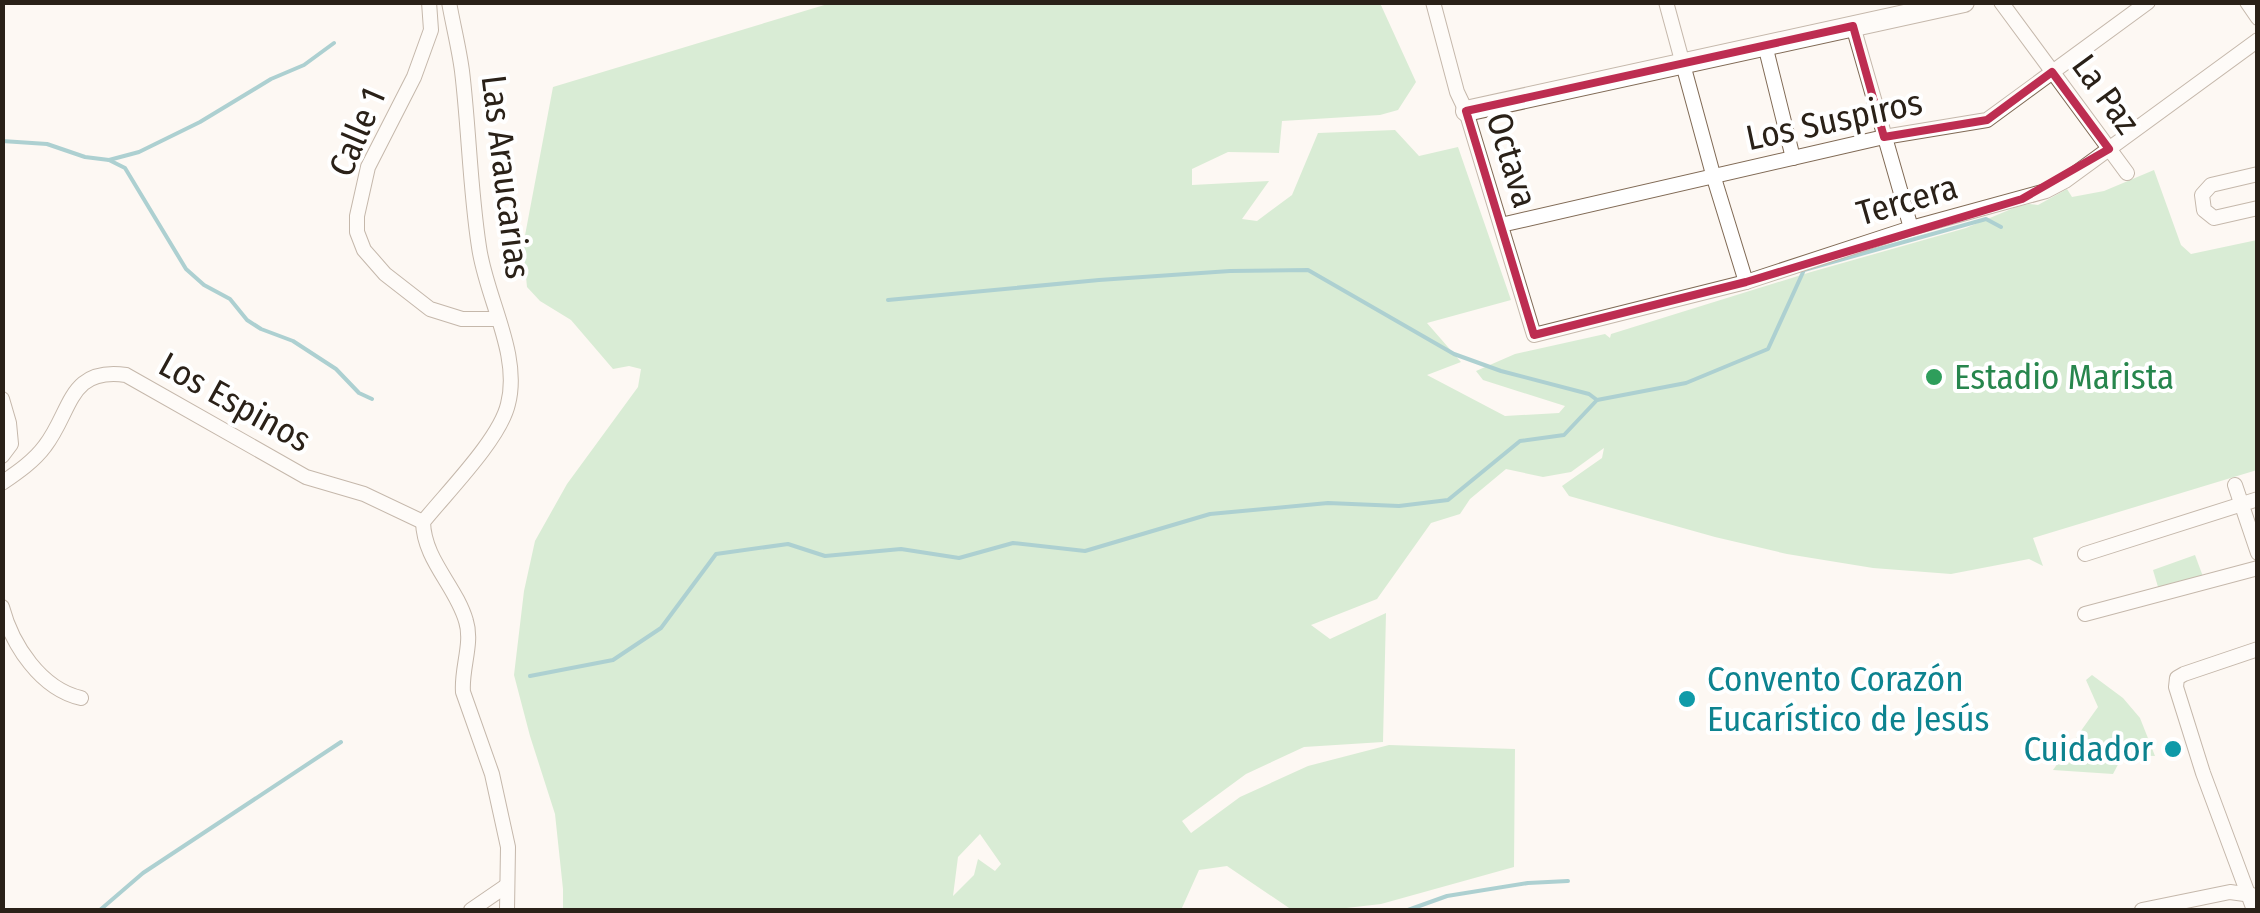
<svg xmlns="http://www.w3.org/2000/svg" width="2260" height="913" font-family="'Fira Sans Condensed',sans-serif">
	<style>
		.green { fill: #aedeb1; fill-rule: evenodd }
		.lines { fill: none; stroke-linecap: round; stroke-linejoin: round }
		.stream { stroke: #4ca1a8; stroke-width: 4 }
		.street-casing { stroke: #806a55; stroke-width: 16 }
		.secondary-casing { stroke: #806a55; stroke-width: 22 }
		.street { stroke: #fff; stroke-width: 14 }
		.secondary { stroke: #fff; stroke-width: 20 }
		.marked { fill: none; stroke: #bd2d51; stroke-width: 8; stroke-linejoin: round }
		.leisure-dot { fill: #2e9e5b; stroke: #fff; stroke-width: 4 }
		.culture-dot { fill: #0f9aa8; stroke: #fff; stroke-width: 4 }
		.labels { text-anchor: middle; stroke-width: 8; stroke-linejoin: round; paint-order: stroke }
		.street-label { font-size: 35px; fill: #2a2118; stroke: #fff }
		.leisure-label { font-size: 35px; fill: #27864d; stroke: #fff; text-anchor: start }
		.culture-label { font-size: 35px; fill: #0d838f; stroke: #fff; text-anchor: start }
	</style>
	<rect width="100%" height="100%" fill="#fdf8f3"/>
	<!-- green -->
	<g class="green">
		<path d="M831 3H1380L1416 82 1398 110 1380 115 1282 121 1279 153 1228 152 1192 169V185L1269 181 1242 219 1257 221 1292 195 1318 133 1395 130 1419 156 1458 147 1511 300 1427 323 1461 362 1427 375 1505 416 1559 413 1565 406 1483 380 1476 371 1515 354 1605 334 1610 338 1611 334 1811 272 1966 228 2016 207 2029 204 2038 205 2067 189 2072 197 2104 191 2154 170 2181 245 2191 254 2257 240V470L2033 538 2043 566 2029 559 1951 574 1873 568 1787 554 1715 537 1569 496 1562 486 1602 458 1604 448 1571 472 1543 477 1506 469 1470 499 1460 514 1431 523 1377 599 1311 625 1330 639 1386 613 1383 742 1304 747 1246 774 1182 821 1191 833 1240 797 1308 766 1389 745 1515 749 1514 867 1381 904 1329 910H1292L1227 866 1199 870 1181 910H563V889L555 814 530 736 514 675 524 591 535 541 567 484 638 387 641 369 629 366 613 369 571 320 540 301 527 287 523 246 553 87ZM980 834 1001 864 995 871 978 859 974 875 953 896 958 857Z"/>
		<path d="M2195 555 2205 582 2161 597 2153 570Z"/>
		<path d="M2092 675 2123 698 2140 718 2155 756 2123 755 2113 774 2053 770 2098 707 2086 680Z"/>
	</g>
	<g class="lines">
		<!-- stream -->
		<g class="stream">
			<path d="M2 141 47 144 85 157 109 160 139 152 200 122 271 79 304 65 334 43"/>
			<path d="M109 160 125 168 186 269 204 285 230 299 247 320 261 329 293 341 336 369 359 393 372 399"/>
			<path d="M888 300 1099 280 1230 271 1308 270 1454 354 1501 371 1589 394 1597 400"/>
			<path d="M530 676 613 660 661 628 716 554 788 544 825 556 901 549 959 558 1013 543 1085 551 1210 514 1328 503 1399 506 1448 500 1520 441 1564 435 1597 400 1686 383 1768 349 1804 270 1986 219 2001 227"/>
			<path d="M100 910 143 873 341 742"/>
			<path d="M1408 910 1447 896 1528 883 1568 881"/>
		</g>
		<defs>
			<g id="street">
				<path d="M429 2 431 30 414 77 368 167 357 216V232L364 250 385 274 430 309 462 319H497"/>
				<path d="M449 2C453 25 459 48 462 71 469 129 470 189 479 247 486 298 521 354 508 404 500 439 447 492 423 522 424 560 456 586 466 621 473 643 461 669 463 692L492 774 508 847 507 910"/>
				<path d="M1433 2 1457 92 1466 111 1534 335 1746 282 1911 228 2046 191 2065 181 2258 40"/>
				<path d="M1666 2 1714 178 1746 282"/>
				<path d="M2001 2 2127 173"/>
				<path d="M2247 2 2258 18"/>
				<path d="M1853 26 1911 228"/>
				<path d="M1765 45 1793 158"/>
				<path d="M2258 174 2211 185 2202 195 2204 210 2214 218 2258 208"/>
				<path d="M1501 225 1884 137 1987 120 2148 2"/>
				<path d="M2 399 9 423 11 444 2 456"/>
				<path d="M2 483C18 472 34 461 45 446 72 411 68 367 126 375L306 477 364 494 423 522"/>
				<path d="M2235 485 2258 553"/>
				<path d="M2085 554 2258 499"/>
				<path d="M2 607C12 645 41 689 81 698"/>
				<path d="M2085 614 2258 568"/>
				<path d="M471 910 506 886"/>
				<path d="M2142 910 2230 892 2252 895"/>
				<path d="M2254 910 2203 773 2176 687 2177 678 2184 674 2258 649"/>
			</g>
			<path id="secondary" d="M1466 111 1964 2"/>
		</defs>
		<!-- street casing -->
		<use href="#street" class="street-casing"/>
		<!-- secondary casing -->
		<use href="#secondary" class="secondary-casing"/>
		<!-- street -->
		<use href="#street" class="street"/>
		<!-- secondary -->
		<use href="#secondary" class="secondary"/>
	</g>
	<!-- marked area -->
	<path d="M0 0H2260V913H0ZM1853 26 1884 137 1987 120 2052 72 2109 149 2022 199 1746 282 1534 335 1466 111Z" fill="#fdf8f3" fill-opacity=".55" fill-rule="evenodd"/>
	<path class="marked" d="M1853 26 1884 137 1987 120 2052 72 2109 149 2022 199 1746 282 1534 335 1466 111Z"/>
	<!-- markers -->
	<circle class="leisure-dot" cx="1934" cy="377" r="10"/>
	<g class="culture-dot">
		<circle cx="1687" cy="699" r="10"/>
		<circle cx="2173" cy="749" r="10"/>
	</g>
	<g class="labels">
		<!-- street labels -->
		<g class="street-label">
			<text transform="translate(2106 94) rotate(54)" y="12">La Paz</text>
			<text transform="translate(1834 120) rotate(-12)" y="12">Los Suspiros</text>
			<text transform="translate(357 132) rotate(-67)" y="12">Calle 1</text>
			<text transform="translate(1512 160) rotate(73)" y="12">Octava</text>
			<text transform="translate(506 177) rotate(83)" y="12">Las Araucarias</text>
			<text transform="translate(1907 200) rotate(-16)" y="12">Tercera</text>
			<text transform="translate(235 402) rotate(29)" y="12">Los Espinos</text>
		</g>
		<!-- leisure labels -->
		<g class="leisure-label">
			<text x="1954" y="389">Estadio Marista</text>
		</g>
		<!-- culture labels -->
		<g class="culture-label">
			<text x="1707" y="691">Convento Corazón<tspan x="1707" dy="40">Eucarístico de Jesús</tspan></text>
			<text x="2153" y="761" text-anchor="end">Cuidador</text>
		</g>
	</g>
	<!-- border -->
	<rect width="2260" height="913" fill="none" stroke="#2a2118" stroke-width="10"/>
</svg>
